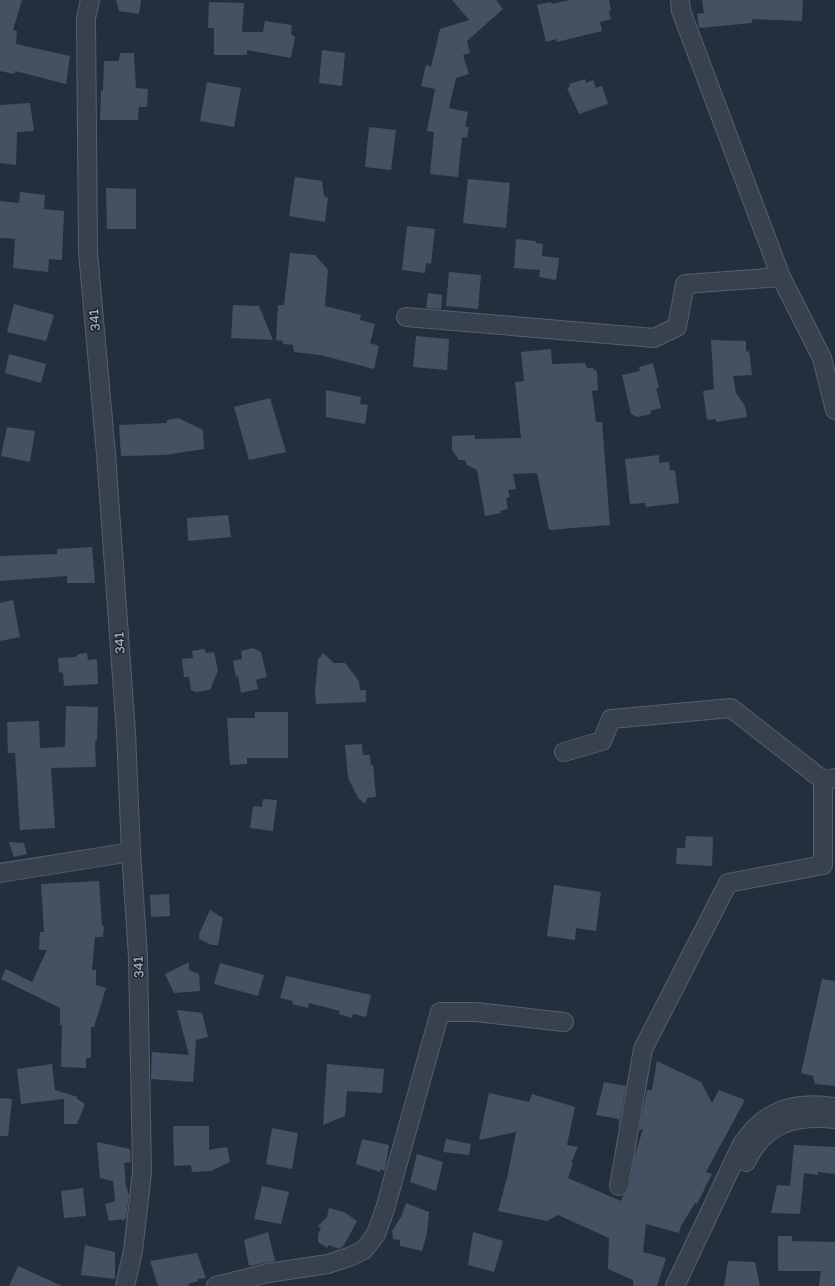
<svg xmlns="http://www.w3.org/2000/svg" width="835" height="1286" font-family="'Golos Text',sans-serif">
	<style>
		.building { fill: #455162 }
		.lines { fill: none; stroke-linecap: round; stroke-linejoin: round }
		.minor-casing { stroke: #565f6c; stroke-width: 20 }
		.minor { stroke: #38414e; stroke-width: 18 }
		.labels { text-anchor: middle; stroke-width: 3; stroke-linejoin: round; paint-order: stroke }
		.street-label { font-size: 13px; fill: #b4bcc9; stroke: #1d2633 }
	</style>
	<rect width="100%" height="100%" fill="#242f3e"/>
	<!-- building -->
	<g class="building">
		<path d="M0 0H22L13 30 17 31 16 44 70 56 66 84 15 71 14 74 0 71Z"/>
		<path d="M116 0H141L139 14 119 11Z"/>
		<path d="M452 0H496L503 9 467 41 470 53 463 55 469 74 456 78 449 108 468 112 465 127H469L467 138 462 137 458 177 430 174 434 132 427 131 435 89 421 86 426 65 431 67 440 29 469 20Z"/>
		<path d="M570 0H609L611 10 609 11 611 19 600 22 602 31 557 42 556 39 546 42 537 5 551 2 552 4Z"/>
		<path d="M702 0H803L802 21 752 19V23L699 28 697 14 704 13Z"/>
		<path d="M209 2 244 3 242 32H263L265 21 292 25 291 34 295 37 291 58 247 50V55H214V28H208Z"/>
		<path d="M322 50 345 53 342 86 319 83Z"/>
		<path d="M120 53H134L136 88 148 89 147 107H139L138 120H100L101 91H103L104 61H119Z"/>
		<path d="M585 79 586 83 593 80 596 88 602 86 608 104 579 114 567 88 570 87 569 84Z"/>
		<path d="M207 82 241 88 234 127 200 121Z"/>
		<path d="M30 103 34 131 17 132 16 165 0 163V105Z"/>
		<path d="M369 127 396 130 391 170 365 167Z"/>
		<path d="M295 177 322 181 324 196 328 198 325 222 289 216Z"/>
		<path d="M468 179 510 183 506 228 463 223Z"/>
		<path d="M106 188 136 189V229H107Z"/>
		<path d="M20 192 45 195 44 209 64 211 62 260 49 259 48 272 13 268 15 239 0 238V201L19 203Z"/>
		<path d="M407 226 435 229 431 264 426 263 425 273 402 270Z"/>
		<path d="M516 239 536 241V243L543 244 542 256 559 258 556 280 539 277 540 270 514 268Z"/>
		<path d="M290 253 315 255 328 270 325 306 361 315 360 320 375 324 370 343 379 346 374 369 320 355 294 352 293 345 283 344V341L276 340 278 305H284Z"/>
		<path d="M449 272 481 275 478 309 446 306Z"/>
		<path d="M428 293 442 295 441 309 426 308Z"/>
		<path d="M14 304 54 315 46 341 7 332Z"/>
		<path d="M233 305 259 306 273 340 231 338Z"/>
		<path d="M416 336 449 339 447 370 413 367Z"/>
		<path d="M711 340 746 341V352L749 351 752 375 733 376 736 393 745 406 747 417 716 422V419L707 420 703 391 714 389Z"/>
		<path d="M551 349 552 364 585 363 587 368H593L597 372 598 390 592 391 596 422H602L610 525 549 530 537 473 513 474 516 489 508 490 510 497 506 498 508 509 500 511 501 513 485 516 477 470 467 465 465 460H459L452 450V436L475 435V439L521 438 515 382 524 381 521 352Z"/>
		<path d="M9 354 46 364 41 383 5 373Z"/>
		<path d="M653 363 659 388H656L661 408 650 411 651 414 637 417 631 414 622 375 640 371 639 367Z"/>
		<path d="M326 390 361 397 360 404 368 405 365 424 326 417Z"/>
		<path d="M270 398 286 452 249 460 234 407Z"/>
		<path d="M178 418 203 430 204 449 165 455 121 456 119 425 167 423V420Z"/>
		<path d="M7 427 35 431 30 462 1 456Z"/>
		<path d="M659 455V463L669 462 670 471 675 470 679 503 646 507 645 503 630 504 625 459Z"/>
		<path d="M228 515 231 537 188 541 187 518Z"/>
		<path d="M92 547 95 583H67V576L0 581V556L57 554V549Z"/>
		<path d="M13 600 20 637 0 641V603Z"/>
		<path d="M253 648 261 652 267 677 256 680 258 689 241 693 238 676 236 677 233 661 242 659 241 651Z"/>
		<path d="M204 649 206 653 214 652 218 671 210 690 196 692 191 690 189 677H184L182 659 193 658 192 651Z"/>
		<path d="M87 653 88 660 97 659 98 684 64 686 63 673 59 672 58 658 75 657 79 654Z"/>
		<path d="M323 653 334 663H345L359 681 360 690H366V702L316 704 315 690 318 660Z"/>
		<path d="M66 706 98 707 97 741H95L96 767 51 768 55 828 20 830 15 753H8L7 722 39 721 40 748 65 747Z"/>
		<path d="M255 712H288V758H247V764L230 765 227 718H255Z"/>
		<path d="M362 744 363 755H370L371 765H373L376 797 367 798 365 804 358 798 348 778 345 745Z"/>
		<path d="M263 799 277 800 273 831 250 828 253 806 262 807Z"/>
		<path d="M686 836 713 837 712 866 676 864 677 848H685Z"/>
		<path d="M9 842 24 843 27 854 14 857Z"/>
		<path d="M99 881 102 926H104L103 937H95L92 970H96V985L106 988 94 1027H91V1058H86V1068L61 1067 62 1025H60V1008L1 979 6 969 32 982 47 950H39L40 932H44L41 884Z"/>
		<path d="M554 885 601 892 596 931 576 928 575 940 547 936Z"/>
		<path d="M169 894 170 916 151 917 150 895Z"/>
		<path d="M210 910 223 918 218 945H212L199 939V934Z"/>
		<path d="M189 962V970L199 974 200 991 174 993 165 974Z"/>
		<path d="M220 963 264 975 258 996 214 984Z"/>
		<path d="M286 976 371 995 366 1017 353 1014 352 1018 339 1014 340 1011 309 1003 308 1008 292 1004 293 1001 280 998Z"/>
		<path d="M822 979 835 981V1086L815 1084 813 1076 801 1073Z"/>
		<path d="M177 1010 202 1013 208 1037 196 1040 193 1082 151 1079 152 1052 189 1055Z"/>
		<path d="M657 1061 701 1082 712 1103 719 1090 745 1100 706 1172 712 1174 697 1204 695 1203 681 1226 679 1233 646 1224 643 1252 666 1258 657 1286H633V1280L608 1269 609 1238 558 1215 547 1221 498 1211 508 1174 516 1132 479 1140 489 1093 529 1102 532 1094 575 1107 567 1145 578 1147 571 1163H573L568 1178 621 1201 623 1196 627 1192 629 1188 635 1154 643 1129 639 1130 647 1090H652Z"/>
		<path d="M52 1064 55 1090 78 1097 76 1098 85 1104 77 1124H64V1099L21 1104 17 1069Z"/>
		<path d="M327 1064 384 1069 382 1093 347 1091 345 1116 323 1125Z"/>
		<path d="M604 1082 626 1086 618 1130 619 1119 596 1115Z"/>
		<path d="M0 1098 12 1099 8 1136H0Z"/>
		<path d="M173 1126H209V1150L227 1147 230 1162 211 1171 192 1172 191 1165 174 1166Z"/>
		<path d="M272 1128 298 1133 292 1169 266 1164Z"/>
		<path d="M362 1139 389 1145 385 1171 380 1169V1172L356 1164Z"/>
		<path d="M446 1139 471 1144 469 1155 443 1152Z"/>
		<path d="M97 1142 130 1149 131 1162 124 1163 126 1186 129 1195 126 1218 123 1221 122 1219 109 1221 105 1204 115 1201 113 1181 100 1178Z"/>
		<path d="M794 1145 835 1147V1174L818 1172V1175L804 1173 800 1214 771 1213 777 1185 790 1186Z"/>
		<path d="M417 1154 443 1162 436 1191 410 1182Z"/>
		<path d="M262 1186 289 1192 281 1224 254 1219Z"/>
		<path d="M83 1188 86 1216 64 1218 61 1191Z"/>
		<path d="M406 1203 429 1212 427 1233 422 1251 400 1246V1240L393 1239 392 1231 401 1217Z"/>
		<path d="M329 1208 344 1212 357 1221 344 1245 339 1249 329 1245 327 1248 318 1242V1234L321 1228 318 1226 327 1217Z"/>
		<path d="M268 1232 275 1261 249 1266 244 1240Z"/>
		<path d="M473 1232 503 1241 494 1272 468 1265Z"/>
		<path d="M778 1236H792V1241L835 1242V1286H819L821 1271H778Z"/>
		<path d="M85 1245 115 1252V1279L81 1275Z"/>
		<path d="M197 1253 206 1278 197 1279 198 1281 188 1284 189 1286H158L150 1261Z"/>
		<path d="M728 1261 755 1262 760 1286H724Z"/>
		<path d="M18 1266 62 1286H9Z"/>
	</g>
	<g class="lines">
		<defs>
			<g id="minor">
				<path d="M90 0 86 18 88 252 106 454 126 733 131 852 138 957 142 1172 133 1251 125 1286"/>
				<path d="M680 0 681 11 781 277 822 358 835 410"/>
				<path d="M406 317 654 338 677 327 685 284 781 277"/>
				<path d="M564 752 602 741 611 719 731 708 823 780"/>
				<path d="M0 873 131 852"/>
				<path d="M746 1162C764 1123 795 1115 835 1119"/>
				<path d="M619 1186 643 1049 728 883 823 865V780L835 778"/>
				<path d="M216 1286 268 1273 328 1264 349 1257 364 1250 376 1234 385 1209 440 1012H476L564 1022"/>
				<path d="M675 1286 741 1146C764 1110 793 1101 835 1107"/>
			</g>
		</defs>
		<!-- minor casing -->
		<use href="#minor" class="minor-casing"/>
		<!-- minor -->
		<use href="#minor" class="minor"/>
	</g>
	<g class="labels">
		<!-- street labels -->
		<g class="street-label">
			<text transform="translate(94 320) rotate(-95)" y="5">341</text>
			<text transform="translate(119 643) rotate(-94)" y="5">341</text>
			<text transform="translate(138 967) rotate(-92)" y="5">341</text>
		</g>
	</g>
</svg>
